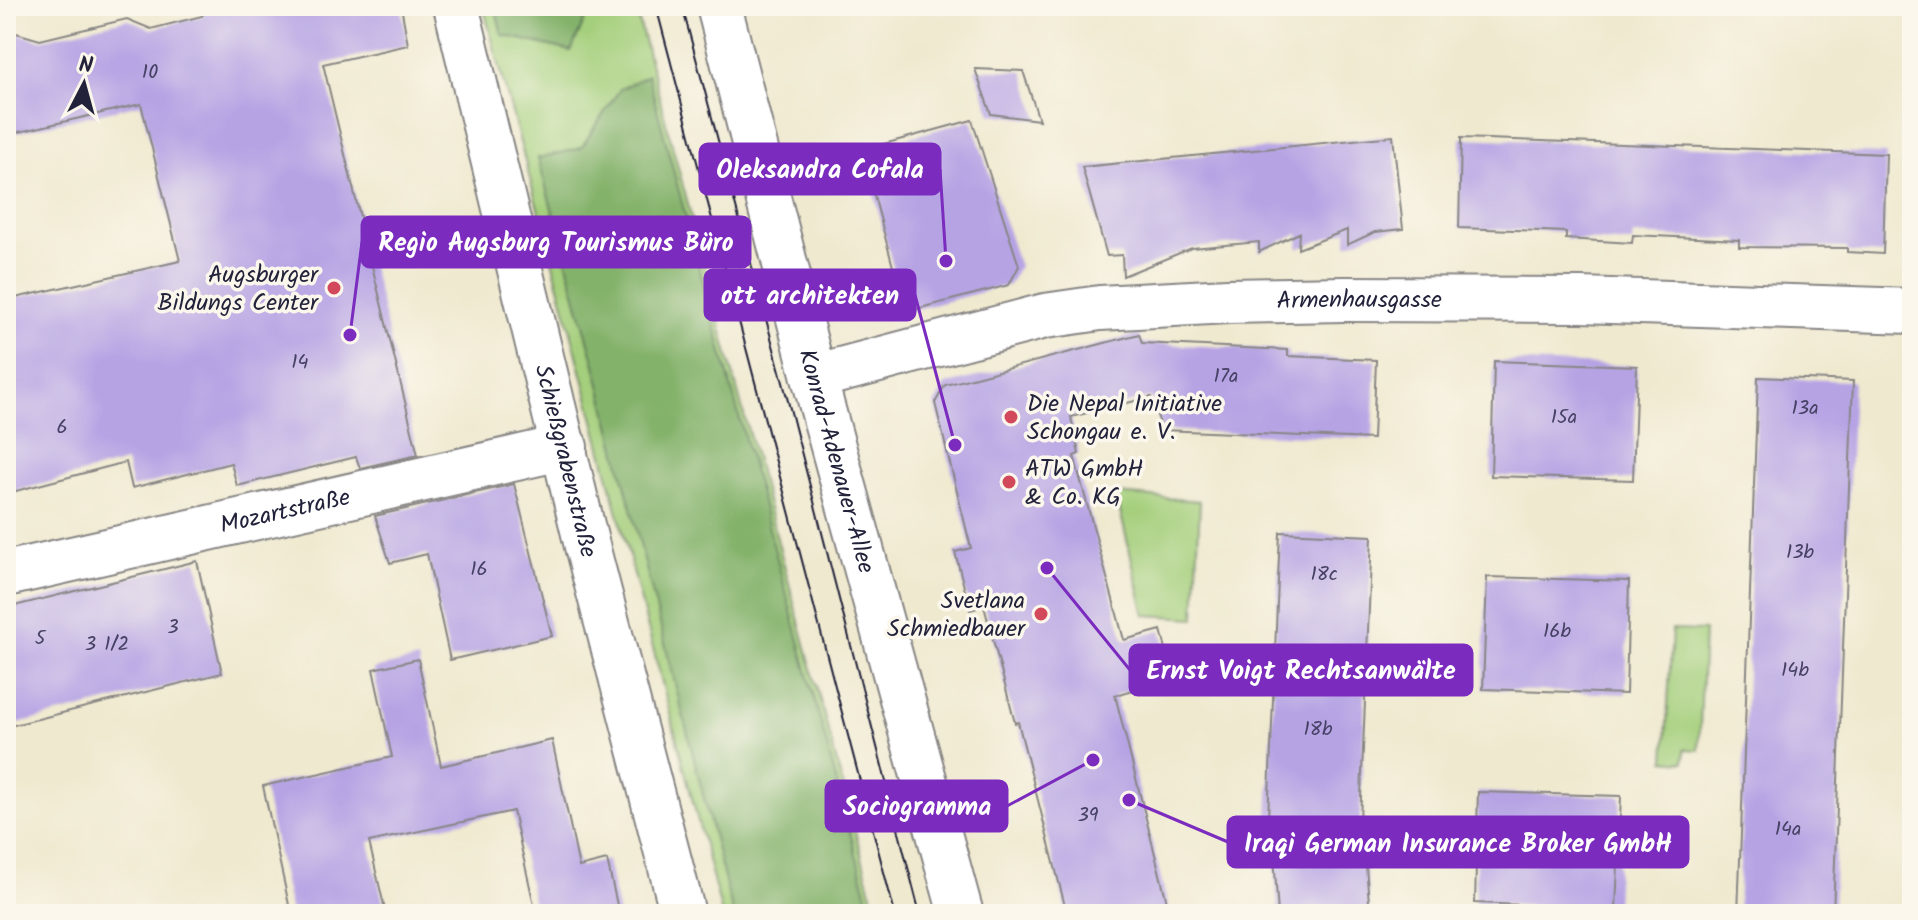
<svg xmlns="http://www.w3.org/2000/svg" width="1918" height="920" font-family="Kalam,sans-serif">
	<style>
		.green { fill: #a4cf7b; stroke: #63785b; stroke-width: 2 }
		.forest { fill: #83b26b; stroke: #526a53; stroke-width: 2 }
		.building { fill: #b5a3e4 }
		.lines { fill: none; stroke-linecap: round; stroke-linejoin: round }
		.minor-casing { stroke: #888685; stroke-width: 48 }
		.secondary-casing { stroke: #888685; stroke-width: 48 }
		.minor { stroke: #fff; stroke-width: 44 }
		.secondary { stroke: #fff; stroke-width: 44 }
		.tram { stroke: #22223b; stroke-width: 2 }
		.poi-dot { fill: #d1495b; stroke: #fbf7ec; stroke-width: 3 }
		.labels { text-anchor: middle; stroke-width: 7; stroke-linejoin: round; paint-order: stroke }
		.number-label { font-size: 20px; fill: #474265 }
		.poi-label { font-size: 24px; fill: #22223b; stroke: #fbf7ec; text-anchor: end }
		.street-label { font-size: 24px; fill: #22223b; stroke: #fbf7ec }
		.leader { fill: none; stroke: #7b2cbf; stroke-width: 3 }
		.callout-dot { fill: #7b2cbf; stroke: #fbf7ec; stroke-width: 3 }
		.callout { fill: #7b2cbf; stroke: #7b2cbf; stroke-width: 3 }
		.callout-label { font-size: 26px; text-anchor: middle; font-weight: bold; fill: #fff }
	</style>
	<rect width="100%" height="100%" fill="#fbf7ec"/>
	<filter id="ink" filterUnits="userSpaceOnUse"><feTurbulence type="fractalNoise" baseFrequency=".0125" numOctaves="2"/><feDisplacementMap in="SourceGraphic" scale="16" xChannelSelector="R" yChannelSelector="G"/><feConvolveMatrix kernelMatrix="1 2 1 2 8 2 1 2 1" color-interpolation-filters="sRGB"/></filter>
	<filter id="wash" filterUnits="userSpaceOnUse"><feTurbulence type="fractalNoise" baseFrequency=".006" numOctaves="4" result="noise"/><feDisplacementMap in="SourceGraphic" scale="32" xChannelSelector="R" yChannelSelector="G"/><feGaussianBlur stdDeviation="1.8" result="paint"/><feColorMatrix in="noise" values="0 0 0 0 0 0 0 0 0 0 0 0 0 0 0 0 0 1.4 0 .05"/><feComposite in="paint" operator="in"/></filter>
	<g filter="url(#wash)">
		<rect width="100%" height="100%" fill="#efe9cf"/>
		<!-- green -->
		<g class="green">
			<path d="M483 6H635L877 914H722L563 301Z"/>
			<path d="M1116 494 1200 501 1195 618 1145 615Z"/>
			<path d="M1672 630 1704 631 1699 750 1685 749 1684 762 1665 760Z"/>
		</g>
		<!-- forest -->
		<g class="forest">
			<path d="M495 6H591L571 51 502 35Z"/>
			<path d="M648 75 872 914H733L595 365 538 158 581 148 620 89Z"/>
		</g>
		<g id="blocks">
			<!-- building -->
			<g class="building">
				<path d="M207 6H401L408 45 323 64 418 455 360 468 356 457 237 486 231 463 132 488 126 462 12 492 6 467V300L180 261 141 104 6 135V30L40 40 127 19 151 29 202 16Z"/>
				<path d="M975 69 1023 71 1039 120 991 114Z"/>
				<path d="M972 120 1019 266 1009 285 905 312 862 150Z"/>
				<path d="M1393 136 1403 229 1375 232 1347 245V230L1298 249 1299 233 1259 252V242L1192 248 1123 276 1122 255 1107 256 1082 167Z"/>
				<path d="M1461 138 1886 154 1883 254 1847 252V248L1739 247V240L1633 235 1632 243 1566 239V232L1459 228Z"/>
				<path d="M1139 334 1142 343 1288 350V356L1376 360 1373 439 1162 430 1151 397 1071 417 1079 454 1074 456 1124 640 1161 630 1174 679 1115 695 1170 914H1067L1018 722 1015 723 984 606 970 610 955 552 971 548 935 403 945 385Z"/>
				<path d="M1494 361 1637 366 1633 480 1491 476Z"/>
				<path d="M1758 377 1853 381 1833 914H1738Z"/>
				<path d="M514 484 552 636 450 660 427 554 390 563 375 516Z"/>
				<path d="M1280 532 1372 536 1359 844 1364 843 1370 914H1278L1273 842 1267 843Z"/>
				<path d="M197 561 222 673 6 727V608Z"/>
				<path d="M1487 577 1629 581 1626 694 1483 689Z"/>
				<path d="M418 659 441 766 552 740 579 867 607 860 619 914H536L513 811 369 842 386 914H291L263 786 392 757 373 669Z"/>
				<path d="M1478 792 1621 796 1616 909 1475 903Z"/>
			</g>
		</g>
	</g>
	<g filter="url(#ink)">
		<use href="#blocks" fill-opacity="0" stroke="#888685" stroke-width="2"/>
		<g class="lines">
			<defs>
				<g id="minor">
					<path id="s1" d="M719 6 814 377 961 914"/>
					<path id="s2" d="M814 377 1045 316 1100 308 1228 301 1344 299 1581 300 1912 311"/>
					<path id="s3" d="M6 574 565 447"/>
				</g>
				<g id="secondary">
					<path id="s4" d="M456 6 587 546 683 914"/>
				</g>
			</defs>
			<!-- minor casing -->
			<use href="#minor" class="minor-casing"/>
			<!-- secondary casing -->
			<use href="#secondary" class="secondary-casing"/>
			<!-- minor -->
			<use href="#minor" class="minor"/>
			<!-- secondary -->
			<use href="#secondary" class="secondary"/>
			<!-- tram -->
			<g class="tram">
				<path d="M656 6 895 914"/>
				<path d="M682 6 792 416 920 914"/>
			</g>
		</g>
	</g>
	<!-- markers -->
	<g class="poi-dot">
		<circle cx="334" cy="288" r="8"/>
		<circle cx="1011" cy="417" r="8"/>
		<circle cx="1009" cy="482" r="8"/>
		<circle cx="1041" cy="614" r="8"/>
	</g>
	<g class="labels">
		<!-- number labels -->
		<g class="number-label">
			<text x="150" y="78">10</text>
			<text x="300" y="368">14</text>
			<text x="1226" y="382">17a</text>
			<text x="1805" y="414">13a</text>
			<text x="1564" y="423">15a</text>
			<text x="62" y="433">6</text>
			<text x="1800" y="558">13b</text>
			<text x="479" y="575">16</text>
			<text x="1324" y="580">18c</text>
			<text x="173" y="633">3</text>
			<text x="1557" y="637">16b</text>
			<text x="40" y="644">5</text>
			<text x="107" y="650">3 1/2</text>
			<text x="1795" y="676">14b</text>
			<text x="1318" y="735">18b</text>
			<text x="1088" y="821">39</text>
			<text x="1788" y="835">14a</text>
		</g>
		<!-- poi labels -->
		<g class="poi-label">
			<text x="318" y="282">Augsburger<tspan x="318" dy="28">Bildungs Center</tspan></text>
			<text x="1027" y="411" text-anchor="start">Die Nepal Initiative<tspan x="1027" dy="28">Schongau e. V.</tspan></text>
			<text x="1025" y="476" text-anchor="start">ATW GmbH<tspan x="1025" dy="28">&amp; Co. KG</tspan></text>
			<text x="1025" y="608">Svetlana<tspan x="1025" dy="28">Schmiedbauer</tspan></text>
		</g>
		<!-- street labels -->
		<g class="street-label">
			<text dy="8" stroke="none"><textPath href="#s2" startOffset="554">Armenhausgasse</textPath></text>
			<text dy="8" stroke="none"><textPath href="#s4" startOffset="468">Schießgrabenstraße</textPath></text>
			<text dy="8" stroke="none"><textPath href="#s1" startOffset="470">Konrad-Adenauer-Allee</textPath></text>
			<text dy="8" stroke="none"><textPath href="#s3" startOffset="286">Mozartstraße</textPath></text>
		</g>
	</g>
	<!-- callouts -->
	<path class="leader" d="M946 261L940 169M350 335L362 242M955 445L915 295M1047 568L1130 670M1093 760L1007 806M1129 800L1228 842"/>
	<g class="callout-dot">
		<circle cx="946" cy="261" r="8"/>
		<circle cx="350" cy="335" r="8"/>
		<circle cx="955" cy="445" r="8"/>
		<circle cx="1047" cy="568" r="8"/>
		<circle cx="1093" cy="760" r="8"/>
		<circle cx="1129" cy="800" r="8"/>
	</g>
	<g class="callout">
		<rect x="700" y="144" width="240" height="50" rx="8"/>
		<rect x="362" y="217" width="388" height="50" rx="8"/>
		<rect x="705" y="270" width="210" height="50" rx="8"/>
		<rect x="1130" y="645" width="342" height="50" rx="8"/>
		<rect x="826" y="781" width="181" height="50" rx="8"/>
		<rect x="1228" y="817" width="460" height="50" rx="8"/>
	</g>
	<g class="callout-label">
		<text x="820" y="178">Oleksandra Cofala</text>
		<text x="556" y="251">Regio Augsburg Tourismus Büro</text>
		<text x="810" y="304">ott architekten</text>
		<text x="1301" y="679">Ernst Voigt Rechtsanwälte</text>
		<text x="917" y="815">Sociogramma</text>
		<text x="1458" y="852">Iraqi German Insurance Broker GmbH</text>
	</g>
	<!-- margin -->
	<rect width="1918" height="920" fill="none" stroke="#fbf7ec" stroke-width="32"/>
	<!-- north arrow -->
	<g transform="translate(84 84) rotate(6)" stroke="#fbf7ec" stroke-width="6" paint-order="stroke">
	<path d="M0-6L14 30L0 20L-14 30Z" fill="#22223b"/>
	<text y="-12" font-size="22" font-weight="bold" text-anchor="middle" fill="#22223b">N</text>
	</g>
</svg>
